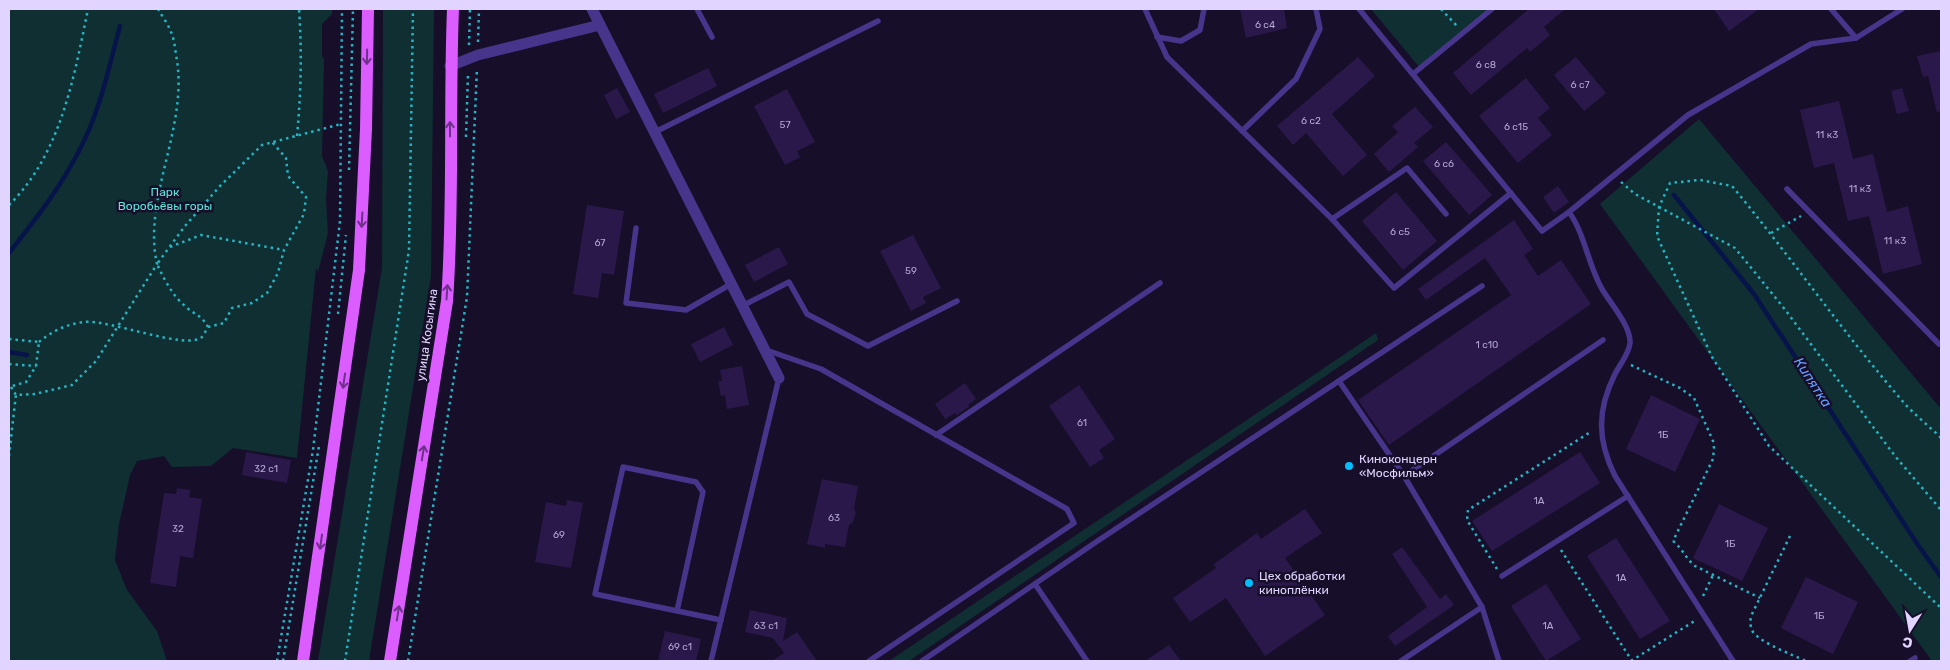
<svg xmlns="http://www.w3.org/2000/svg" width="1950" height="670" font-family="Rubik,sans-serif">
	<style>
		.green { fill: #102f33 }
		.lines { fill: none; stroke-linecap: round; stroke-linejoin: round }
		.stream { stroke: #061449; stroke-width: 4.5 }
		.building { fill: #2a184b }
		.path { stroke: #26b4c2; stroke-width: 2.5; stroke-dasharray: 2.5 4; stroke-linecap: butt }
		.lane { stroke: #46358b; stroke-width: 5.5 }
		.street { stroke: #46358b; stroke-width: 11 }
		.primary { stroke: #db5cff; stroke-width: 12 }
		.oneway { stroke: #6f3189 }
		.poi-dot { fill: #01bfff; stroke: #170e29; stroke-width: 2 }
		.labels { text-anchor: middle; stroke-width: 5; stroke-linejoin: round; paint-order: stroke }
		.number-label { font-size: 10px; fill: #b3a6d2 }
		.park-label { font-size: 12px; fill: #58e9db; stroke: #170e29 }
		.street-label { font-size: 12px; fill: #e1d5ff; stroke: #170e29 }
		.poi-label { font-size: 12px; fill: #e1d5ff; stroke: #170e29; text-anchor: start }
		.water-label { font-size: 14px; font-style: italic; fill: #639fff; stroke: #170e29 }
	</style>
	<rect width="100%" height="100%" fill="#170e29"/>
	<!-- green -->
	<g class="green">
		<path d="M9 9H332V14L322 24V56L324 59 322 156 328 171 326 199 328 233 318 272 316 268 297 458 233 448 211 466 172 467 164 456 137 461 130 475 119 524 115 560 127 590 157 631 167 661H9Z"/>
		<path d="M383 9H434L431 276 369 661H318L382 268Z"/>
		<path d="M1371 9H1494L1420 68Z"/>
		<path d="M1699 119 1941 409V661H1932L1600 204Z"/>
		<path d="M1376 333 1378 340 909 661H889Z"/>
	</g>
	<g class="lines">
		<!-- stream -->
		<g class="stream">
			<path d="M1674 195 1754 294 1918 545 1941 577"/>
			<path d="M9 253C35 220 61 187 80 149 100 111 109 67 120 26"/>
			<path d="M9 352 27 355"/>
		</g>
	</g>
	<!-- building -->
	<g class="building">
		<path d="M1240 9H1284L1287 28 1246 38Z"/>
		<path d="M1529 9H1565L1544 27 1550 35 1530 52 1527 48 1471 95 1453 73Z"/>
		<path d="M1714 9H1759L1729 31Z"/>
		<path d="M1941 51V111L1937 112 1928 76 1923 77 1917 56Z"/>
		<path d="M1358 57 1375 76 1332 114 1367 155 1343 176 1306 133 1293 145 1277 126Z"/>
		<path d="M1576 57 1606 93 1584 111 1554 75Z"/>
		<path d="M708 68 717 86 663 113 654 94Z"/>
		<path d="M1526 78 1550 108 1538 118 1552 135 1518 163 1479 116Z"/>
		<path d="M617 88 630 112 616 119 604 95Z"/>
		<path d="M1902 88 1909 111 1897 114 1891 91Z"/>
		<path d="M787 89 815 142 797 151 800 157 785 165 754 106Z"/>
		<path d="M1839 101 1853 159 1873 154 1887 212 1908 206 1922 264 1883 274 1869 216 1848 221 1834 163 1814 168 1800 110Z"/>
		<path d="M1415 107 1433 127 1414 143 1418 147 1389 172 1374 154 1398 132 1392 126Z"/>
		<path d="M1446 142 1492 195 1469 215 1423 161Z"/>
		<path d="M1558 186 1569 202 1554 213 1543 197Z"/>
		<path d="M1396 192 1437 241 1403 270 1362 221Z"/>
		<path d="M587 205 624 211 614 275 602 273 598 298 573 294Z"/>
		<path d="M1514 220 1533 249 1524 255 1538 276 1561 260 1591 304 1389 445 1358 400 1511 295 1485 258 1426 300 1418 289Z"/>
		<path d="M913 235 941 288 923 297 926 303 911 311 880 251Z"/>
		<path d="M779 247 788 264 754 282 745 265Z"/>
		<path d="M724 327 733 345 700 362 691 344Z"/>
		<path d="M742 366 749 405 727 409 725 395 721 396 718 381H722L720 370Z"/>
		<path d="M965 383 976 399 968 405 970 406 957 415 955 413 945 419 935 404Z"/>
		<path d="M1079 385 1115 439 1099 450 1104 458 1090 467 1049 406Z"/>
		<path d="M1651 395 1700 419 1675 472 1626 449Z"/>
		<path d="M246 452 291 460 287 483 242 475Z"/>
		<path d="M1580 452 1600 483 1492 551 1472 521Z"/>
		<path d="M822 479 858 486 854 509 856 512 853 522 849 525 845 547 825 544V548L807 544Z"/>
		<path d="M177 488 190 490 189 497 202 499 193 558 180 556 176 587 150 583 164 493 176 494Z"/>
		<path d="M567 500 583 503 571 568 535 562 546 502 566 506Z"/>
		<path d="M1719 504 1768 528 1742 581 1693 558Z"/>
		<path d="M1305 509 1322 533 1285 558 1325 615 1265 656 1226 598 1190 622 1173 598 1216 568 1214 564 1257 533 1261 539Z"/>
		<path d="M1616 538 1670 621 1640 639 1587 556Z"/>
		<path d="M1402 547 1440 599 1446 594 1454 605 1395 646 1388 636 1427 607 1392 554Z"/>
		<path d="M1806 577 1858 602 1833 654 1781 628Z"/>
		<path d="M1546 584 1581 639 1546 661 1511 606Z"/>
		<path d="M750 610 787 618 783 641 797 632 817 661H772L784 653 773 638 745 632Z"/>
		<path d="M665 631 701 639 696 661H658Z"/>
		<path d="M1169 645 1181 661H1145Z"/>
	</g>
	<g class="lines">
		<!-- path -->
		<g class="path">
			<path d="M1441 9 1457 26"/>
			<path d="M478 42 479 9"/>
			<path d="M469 45 470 9"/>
			<path d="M297 136C301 93 302 52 299 9"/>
			<path d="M466 137 468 73"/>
			<path d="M349 170 353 9"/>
			<path d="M1621 182 1635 194 1735 248 1783 307 1895 456 1941 510"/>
			<path d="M9 205C61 154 74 77 88 9"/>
			<path d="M1771 233 1801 216"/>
			<path d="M170 247 201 235 284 250"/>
			<path d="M338 314 346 235"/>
			<path d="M208 327 224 323 232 308 252 303 267 293 278 273 284 250 304 214 306 197 288 176 286 158 272 142"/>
			<path d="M9 339 39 342 36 366 26 382 9 387"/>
			<path d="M39 342C52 331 67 324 84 322 109 319 187 351 202 337 204 335 206 330 208 327 200 313 195 316 185 306 172 295 164 279 157 264L185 226 220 186 262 145 341 124"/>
			<path d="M9 364 36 366"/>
			<path d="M1631 365 1680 388 1694 398 1713 441 1714 448 1713 459 1673 541"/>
			<path d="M11 387 16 395 35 394 72 385 96 361 157 264C142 197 190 125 176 55 175 47 174 39 171 32 168 24 162 16 158 9"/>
			<path d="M1941 438C1929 426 1916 416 1905 404 1844 334 1791 257 1732 186L1700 180 1670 183 1659 207 1657 236 1712 357 1769 446 1941 608"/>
			<path d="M9 456 16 394"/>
			<path d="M1790 536 1751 616C1750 622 1750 627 1753 632 1761 643 1793 655 1806 661"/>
			<path d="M1673 541C1682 548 1686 559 1695 566L1760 598"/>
			<path d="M1561 550 1632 661"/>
			<path d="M1497 569 1467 520 1468 510 1592 431"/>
			<path d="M1703 596 1713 575"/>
			<path d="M277 661 313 450 340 221 342 9"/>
			<path d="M283 661 319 446"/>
			<path d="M345 661 409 250 413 9"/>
			<path d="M408 661 467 297 477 68"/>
			<path d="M1631 661 1696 620"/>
		</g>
		<!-- lane -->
		<g class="lane">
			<path d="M697 9 712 37"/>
			<path d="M1145 9 1167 57 1332 219 1394 288 1511 193"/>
			<path d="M1359 9 1542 231 1569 212 1688 115 1811 44 1856 38 1902 9"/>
			<path d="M1831 9 1856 38"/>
			<path d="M1157 37 1181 41 1200 30 1204 9"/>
			<path d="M1413 74 1492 9"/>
			<path d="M1242 131 1296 79 1320 29 1316 9"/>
			<path d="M655 132 878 21"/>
			<path d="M1787 189 1939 344"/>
			<path d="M1569 212C1585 234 1588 265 1602 289 1610 303 1631 326 1630 343 1629 354 1620 364 1615 374 1597 410 1597 440 1615 476L1733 661"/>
			<path d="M1332 219 1407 168 1446 214"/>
			<path d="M636 228 626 303 686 310 731 284"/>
			<path d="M742 306 789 282 807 314 868 346 957 301"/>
			<path d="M766 350 821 369 1067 509 1074 523 869 661"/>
			<path d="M1339 381 1404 476 1482 607 1499 661"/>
			<path d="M936 435 1160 283"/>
			<path d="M1404 476 1603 340"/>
			<path d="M1502 576 1628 496"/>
			<path d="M1035 584 1087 661"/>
			<path d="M677 611 703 492 696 482 623 467 595 594 721 620"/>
			<path d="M711 661 779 378"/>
			<path d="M922 661 1096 542 1482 286"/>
			<path d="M1401 661 1482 607"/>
			<path d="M1910 661 1915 658"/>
		</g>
		<!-- street -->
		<g class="street">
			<path d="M592 9 779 378"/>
			<path d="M450 66 478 55 600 25"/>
		</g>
		<!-- primary -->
		<g class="primary">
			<path d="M303 661 359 270 366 129 368 9"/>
			<path d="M390 661 447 301C454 204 449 106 453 9"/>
		</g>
	</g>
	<!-- one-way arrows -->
	<defs><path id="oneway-shaft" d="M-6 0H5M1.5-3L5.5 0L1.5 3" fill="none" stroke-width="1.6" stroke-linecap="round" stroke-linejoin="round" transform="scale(1.25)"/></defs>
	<g class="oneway">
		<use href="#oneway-shaft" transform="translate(367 57) rotate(91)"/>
		<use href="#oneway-shaft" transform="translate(450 129) rotate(-90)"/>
		<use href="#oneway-shaft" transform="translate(362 220) rotate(93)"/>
		<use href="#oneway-shaft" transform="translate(447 292) rotate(-86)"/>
		<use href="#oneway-shaft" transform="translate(344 381) rotate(98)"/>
		<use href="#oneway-shaft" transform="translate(423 453) rotate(-81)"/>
		<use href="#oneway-shaft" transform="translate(321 542) rotate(98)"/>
		<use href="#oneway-shaft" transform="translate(398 613) rotate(-81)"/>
	</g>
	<!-- markers -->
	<g class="poi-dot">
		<circle cx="1349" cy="466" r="5"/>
		<circle cx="1249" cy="583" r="5"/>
	</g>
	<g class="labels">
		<!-- number labels -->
		<g class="number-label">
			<text x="1265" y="28">6 с4</text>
			<text x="1486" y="68">6 с8</text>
			<text x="1580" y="88">6 с7</text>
			<text x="1311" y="124">6 с2</text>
			<text x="785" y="128">57</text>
			<text x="1516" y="130">6 с15</text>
			<text x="1827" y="138">11 к3</text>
			<text x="1444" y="167">6 с6</text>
			<text x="1860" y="192">11 к3</text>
			<text x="1400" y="235">6 с5</text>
			<text x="1895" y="244">11 к3</text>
			<text x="600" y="246">67</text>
			<text x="911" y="274">59</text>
			<text x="1487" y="348">1 с10</text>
			<text x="1082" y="426">61</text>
			<text x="1663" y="438">1Б</text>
			<text x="266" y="472">32 с1</text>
			<text x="1539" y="504">1А</text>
			<text x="834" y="521">63</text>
			<text x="178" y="532">32</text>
			<text x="559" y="538">69</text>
			<text x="1730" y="547">1Б</text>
			<text x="1621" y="581">1А</text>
			<text x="1819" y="619">1Б</text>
			<text x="766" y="629">63 с1</text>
			<text x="1548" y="629">1А</text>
			<text x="680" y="650">69 с1</text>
		</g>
		<!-- park labels -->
		<g class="park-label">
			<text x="165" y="196">Парк<tspan x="165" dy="14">Воробьёвы горы</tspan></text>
		</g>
		<!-- street labels -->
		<g class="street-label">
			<text transform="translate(427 335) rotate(-82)" y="4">улица Косыгина</text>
		</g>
		<!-- poi labels -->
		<g class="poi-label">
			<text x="1359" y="463">Киноконцерн<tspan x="1359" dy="14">«Мосфильм»</tspan></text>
			<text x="1259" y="580">Цех обработки<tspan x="1259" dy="14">киноплёнки</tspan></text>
		</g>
		<!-- water labels -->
		<g class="water-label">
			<text transform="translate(1813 382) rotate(57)" y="5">Кипятка</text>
		</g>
	</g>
	<!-- border -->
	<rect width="1950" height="670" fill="none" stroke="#e1d5ff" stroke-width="20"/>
	<!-- north arrow -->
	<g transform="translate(1910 630) rotate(191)" stroke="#170e29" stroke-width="4" paint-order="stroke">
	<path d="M0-4L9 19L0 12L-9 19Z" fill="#e1d5ff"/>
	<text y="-8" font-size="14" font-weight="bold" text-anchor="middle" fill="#e1d5ff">С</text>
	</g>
</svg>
